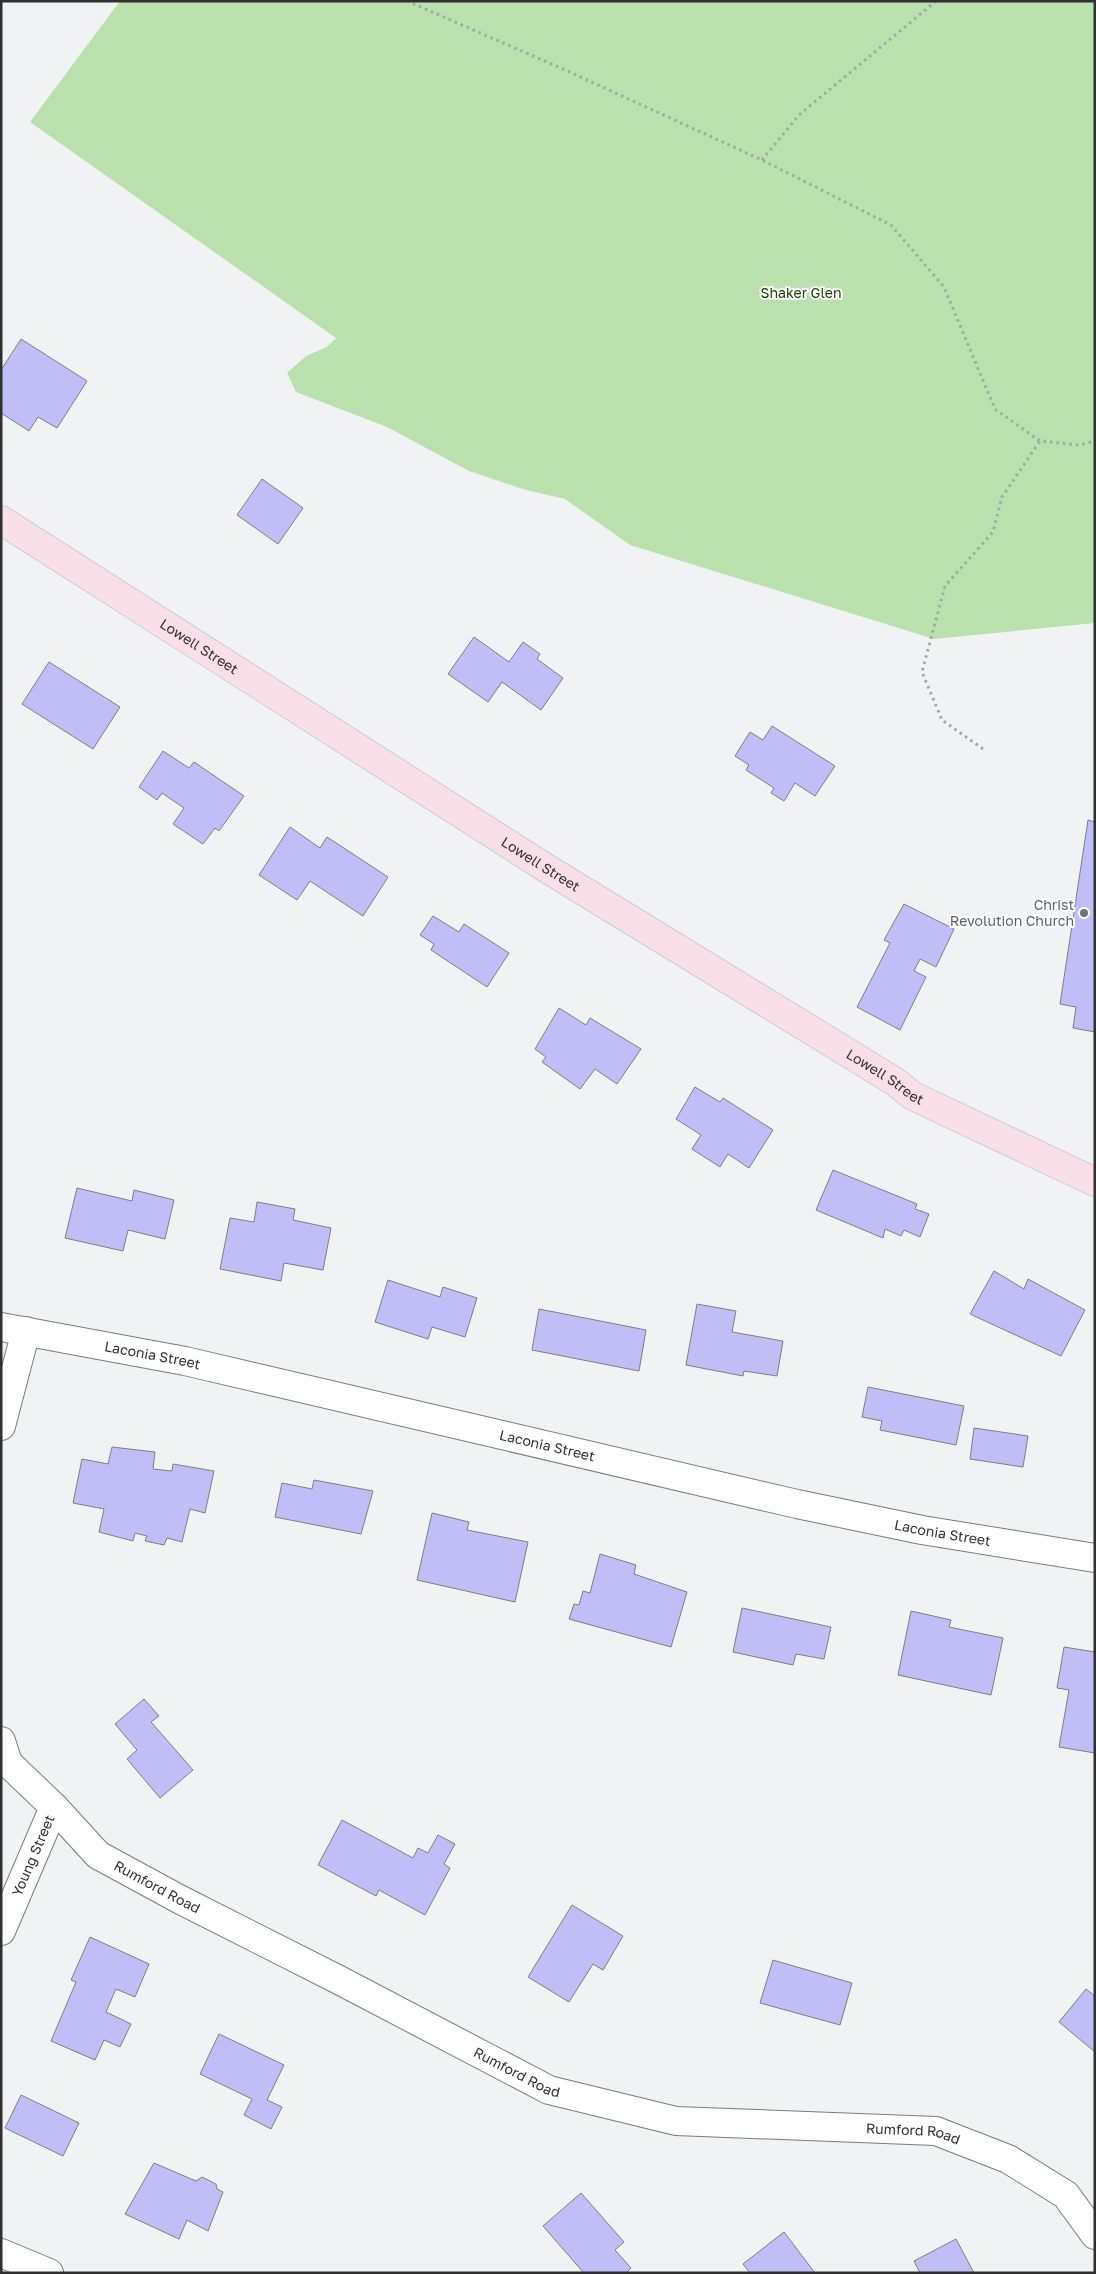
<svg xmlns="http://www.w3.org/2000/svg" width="1096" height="2274" font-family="'Golos Text',sans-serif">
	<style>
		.green { fill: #bae1ad }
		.building { fill: #c0bef6; stroke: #7e7e7f }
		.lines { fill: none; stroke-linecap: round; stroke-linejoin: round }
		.minor-casing { stroke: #797a7b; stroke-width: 30 }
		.major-casing { stroke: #cdcdce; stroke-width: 30 }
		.path { stroke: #a4a5a6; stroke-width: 3; stroke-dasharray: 2.5 4; stroke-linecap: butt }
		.minor { stroke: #fff; stroke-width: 28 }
		.major { stroke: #f9dfe7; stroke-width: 28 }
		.worship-dot { fill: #6b7280; stroke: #fff; stroke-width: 2 }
		.labels { text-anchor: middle; stroke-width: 4; stroke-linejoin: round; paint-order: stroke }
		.park-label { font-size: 14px; fill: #184301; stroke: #fff }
		.street-label { font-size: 14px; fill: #303031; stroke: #fff }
		.worship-label { font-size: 14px; fill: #5b616d; stroke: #fff; text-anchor: end }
	</style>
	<rect width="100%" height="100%" fill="#f1f2f4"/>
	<!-- green -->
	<path class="green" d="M120 1H1095V623L934 639 630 545 565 499 526 490 469 471 387 427 296 392 287 373 306 356 327 347 336 338 30 122Z"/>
	<!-- building -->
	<g class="building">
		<path d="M21 339 87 381 57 428 38 417 29 431 1 413V370Z"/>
		<path d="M262 479 303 508 278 544 237 515Z"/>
		<path d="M474 637 509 662 523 642 540 654 537 659 563 678 541 710 502 682 488 702 448 674Z"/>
		<path d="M49 662 120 707 93 749 22 704Z"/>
		<path d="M772 726 835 766 815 796 795 783 784 801 771 793 774 788 746 770 749 765 735 756 750 732 763 740Z"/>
		<path d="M163 751 189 768 194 762 244 796 219 831 215 828 203 844 173 824 184 808 162 793 157 800 139 787Z"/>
		<path d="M1088 820 1095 822V1032L1073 1028 1076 1007 1060 1004Z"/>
		<path d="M290 827 320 848 327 837 388 877 363 916 310 881 297 900 259 875Z"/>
		<path d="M904 904 954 929 936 967 920 959 914 971 926 977 900 1030 857 1007 890 943 884 940Z"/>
		<path d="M433 916 459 932 464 924 509 953 487 987 431 950 434 944 420 935Z"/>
		<path d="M559 1008 586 1025 590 1018 641 1049 617 1084 595 1069 580 1089 542 1062 546 1057 535 1049Z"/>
		<path d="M695 1087 720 1102 723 1098 773 1130 749 1168 728 1154 720 1167 692 1149 701 1135 676 1119Z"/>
		<path d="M833 1170 917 1204 915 1209 929 1214 920 1237 904 1230 901 1236 885 1229 883 1238 816 1210Z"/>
		<path d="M77 1188 132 1201 134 1190 174 1200 165 1239 128 1230 123 1251 65 1238Z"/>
		<path d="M257 1202 295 1209 293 1220 331 1228 323 1270 284 1263 281 1281 220 1269 230 1218 254 1222Z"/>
		<path d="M994 1271 1024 1289 1028 1279 1085 1310 1061 1356 970 1314Z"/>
		<path d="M388 1280 440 1297 443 1287 477 1298 465 1337 432 1327 428 1339 375 1322Z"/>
		<path d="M697 1304 736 1311 732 1332 783 1341 777 1376 744 1371 743 1376 686 1365Z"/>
		<path d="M539 1309 646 1330 639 1371 532 1350Z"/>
		<path d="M868 1387 964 1406 956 1445 880 1430 882 1421 862 1417Z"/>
		<path d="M974 1428 1028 1436 1023 1467 970 1459Z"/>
		<path d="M112 1447 155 1452 153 1469 172 1471 173 1464 214 1471 205 1513 190 1509 182 1542 167 1538 164 1545 145 1541 147 1536 135 1533 133 1541 99 1532 104 1509 73 1503 82 1459 108 1464Z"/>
		<path d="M314 1480 373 1491 361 1534 275 1517 282 1483 312 1489Z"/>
		<path d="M432 1513 469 1522 467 1530 528 1542 515 1602 417 1580Z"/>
		<path d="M600 1554 636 1565 634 1574 687 1592 671 1647 569 1619 574 1604 579 1605 583 1591 590 1593Z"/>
		<path d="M742 1608 831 1627 824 1659 796 1654 793 1665 733 1652Z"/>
		<path d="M911 1611 951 1620 949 1627 1003 1638 991 1695 898 1675Z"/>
		<path d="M1064 1647 1095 1652V1753L1059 1747 1069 1690 1057 1688Z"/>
		<path d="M144 1699 159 1716 151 1722 193 1770 160 1798 127 1759 137 1750 115 1724Z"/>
		<path d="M342 1820 413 1858 418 1848 428 1853 438 1835 455 1844 444 1864 450 1868 425 1915 379 1890 376 1896 318 1865Z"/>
		<path d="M572 1905 623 1936 603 1970 593 1964 569 2002 528 1977Z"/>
		<path d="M90 1937 149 1964 135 1997 116 1989 106 2012 131 2024 120 2047 104 2040 95 2060 51 2041 76 1982 71 1980Z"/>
		<path d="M773 1960 852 1983 840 2025 760 2003Z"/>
		<path d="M1086 1989 1095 1996V2052L1059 2022Z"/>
		<path d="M219 2034 284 2065 267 2100 282 2107 271 2129 244 2115 252 2099 200 2074Z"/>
		<path d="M21 2095 79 2123 63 2156 5 2128Z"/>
		<path d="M154 2163 196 2181 202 2177 216 2184 217 2189 223 2192 208 2231 187 2220 179 2239 125 2214Z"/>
		<path d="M581 2193 624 2242 615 2250 631 2268 626 2273H582L583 2272 543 2226Z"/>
		<path d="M784 2232 815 2273H750L743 2264Z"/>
		<path d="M956 2239 974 2273H920L914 2261Z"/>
	</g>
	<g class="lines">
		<defs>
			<g id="minor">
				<path id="s1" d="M1 1327 185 1361 797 1504 922 1530 1095 1558"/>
				<path d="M1 1426 26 1331"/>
				<path id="s2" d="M1 1741 8 1763 54 1807 98 1855 179 1899 339 1980 549 2090 676 2121 936 2131 1008 2159 1066 2195 1095 2235"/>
				<path id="s3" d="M1 1931 54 1807"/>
				<path d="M1 2253 49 2273"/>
			</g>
			<g id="major">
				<path id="s4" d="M1 520 546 868 894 1081 913 1096 1095 1182"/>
			</g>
		</defs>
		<!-- minor casing -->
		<use href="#minor" class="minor-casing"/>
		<!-- major casing -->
		<use href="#major" class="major-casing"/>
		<!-- path -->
		<g class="path">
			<path d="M407 1 563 69 762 160 891 225 944 287 995 409 1040 441 1079 445 1095 441"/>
			<path d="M762 160 799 115 936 1"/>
			<path d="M983 749 942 720 922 672 945 586 993 532 1002 497 1040 441"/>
		</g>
		<!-- minor -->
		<use href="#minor" class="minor"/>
		<!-- major -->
		<use href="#major" class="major"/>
	</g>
	<!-- markers -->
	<circle class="worship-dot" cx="1084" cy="913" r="5"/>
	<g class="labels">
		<!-- park labels -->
		<g class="park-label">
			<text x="801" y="298">Shaker Glen</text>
		</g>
		<!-- street labels -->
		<g class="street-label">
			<text dy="5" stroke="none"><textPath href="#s4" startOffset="235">Lowell Street</textPath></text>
			<text dy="5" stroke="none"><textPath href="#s4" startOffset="640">Lowell Street</textPath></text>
			<text dy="5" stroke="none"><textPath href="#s4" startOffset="1045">Lowell Street</textPath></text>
			<text dy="5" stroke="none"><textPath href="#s1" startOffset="154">Laconia Street</textPath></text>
			<text dy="5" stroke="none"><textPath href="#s1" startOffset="559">Laconia Street</textPath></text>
			<text dy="5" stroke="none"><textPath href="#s1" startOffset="964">Laconia Street</textPath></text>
			<text dy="5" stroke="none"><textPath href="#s3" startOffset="82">Young Street</textPath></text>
			<text dy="5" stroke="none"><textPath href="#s2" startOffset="219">Rumford Road</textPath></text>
			<text dy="5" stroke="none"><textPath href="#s2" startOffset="624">Rumford Road</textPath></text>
			<text dy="5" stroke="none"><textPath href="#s2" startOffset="1029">Rumford Road</textPath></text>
		</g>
		<!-- worship labels -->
		<g class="worship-label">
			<text x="1074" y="910">Christ<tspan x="1074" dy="16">Revolution Church</tspan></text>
		</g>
	</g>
	<!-- border -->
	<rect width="1096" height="2274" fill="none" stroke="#303031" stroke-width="5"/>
</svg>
